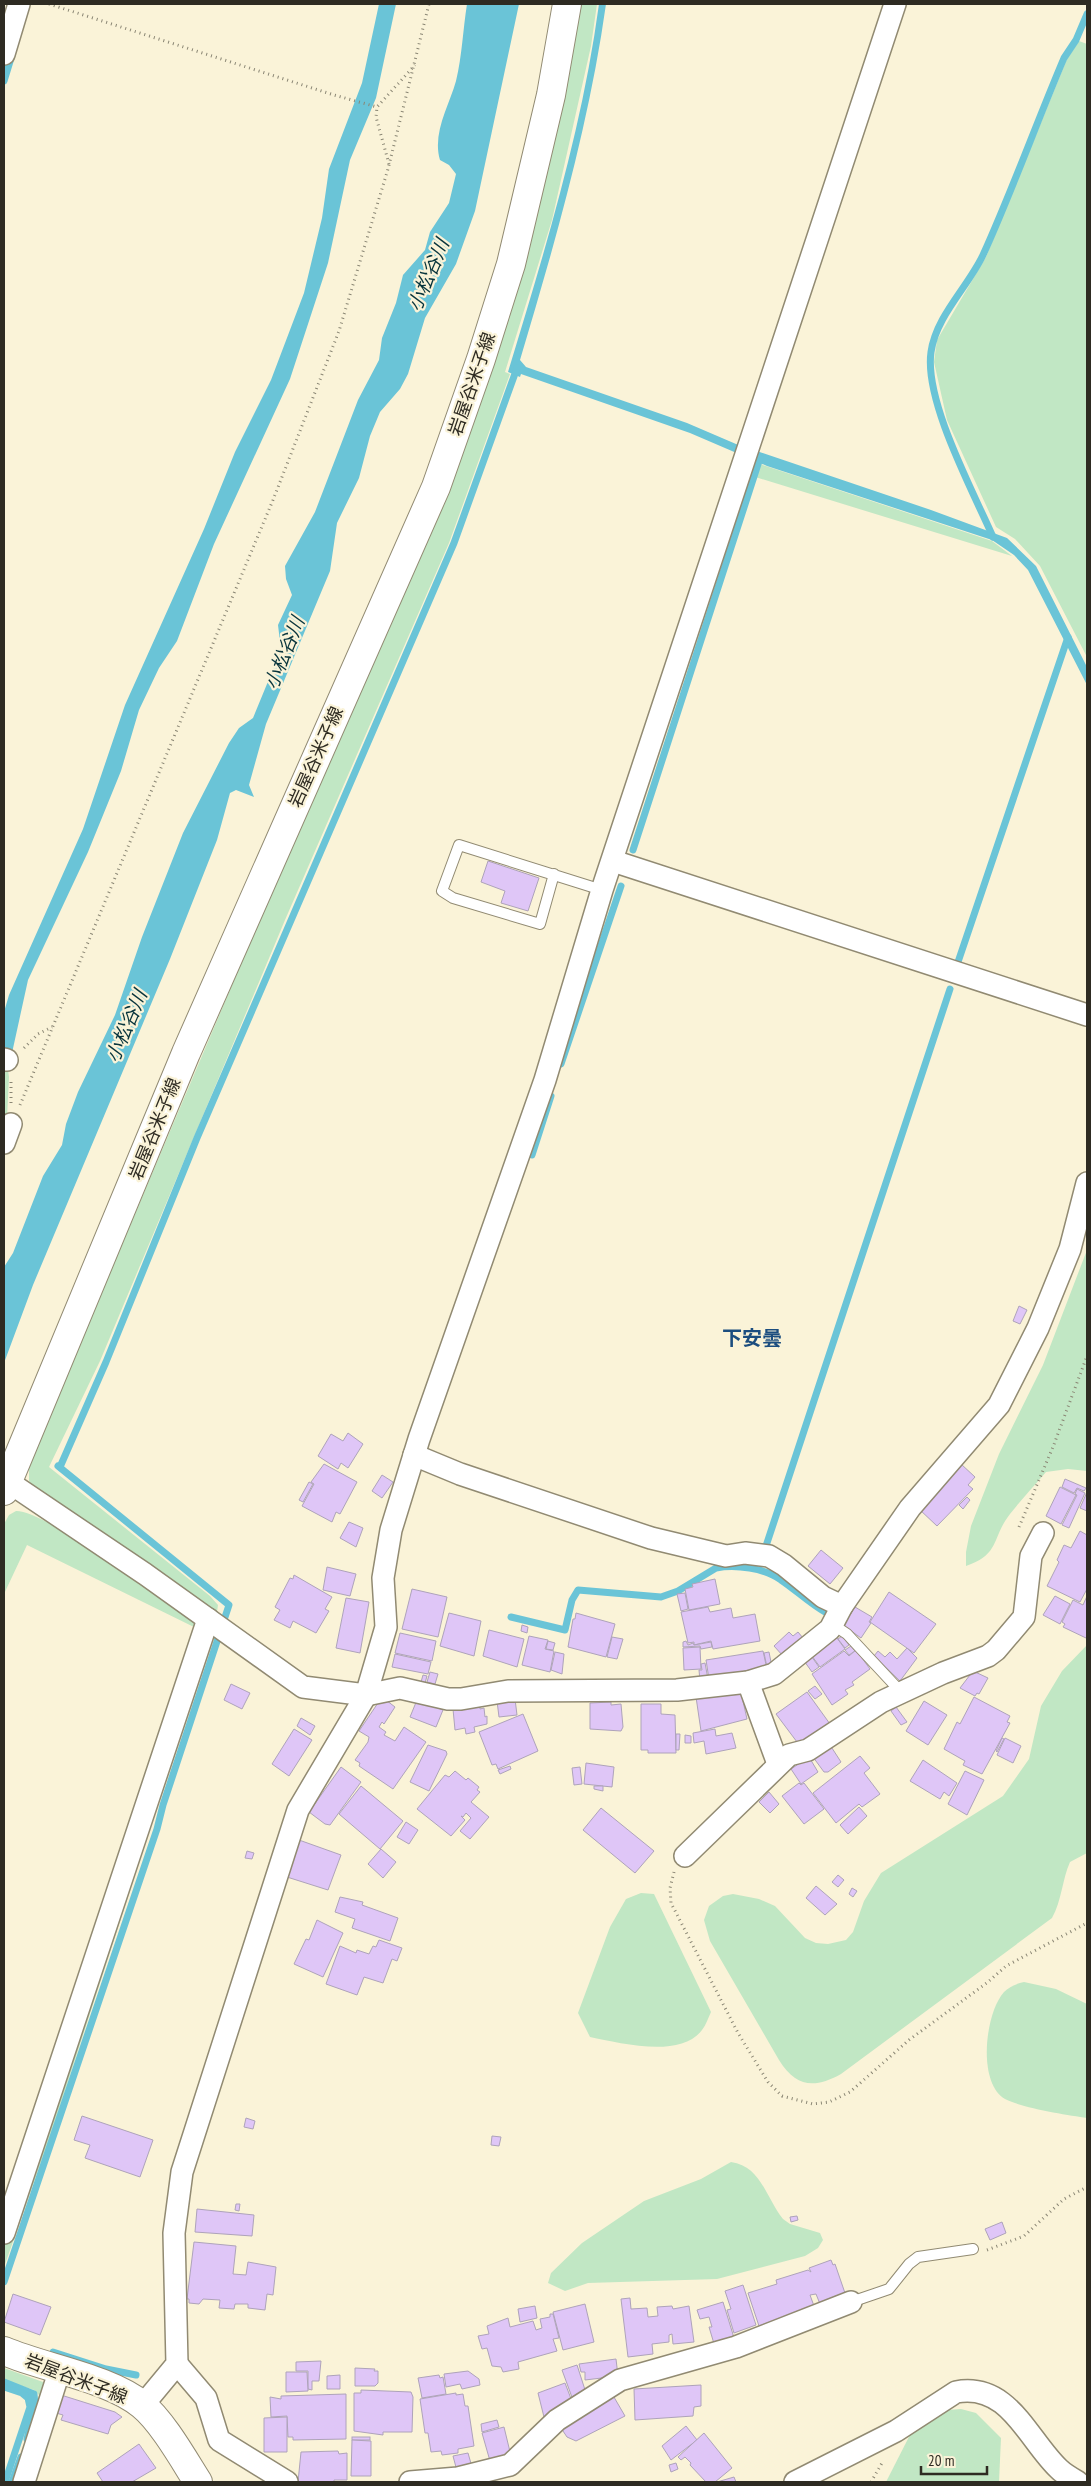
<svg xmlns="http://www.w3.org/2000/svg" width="1091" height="2486" font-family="'PT Sans Narrow','Noto Sans JP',sans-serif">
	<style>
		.green { fill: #c1e7c4 }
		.water { fill: #6ac4d7 }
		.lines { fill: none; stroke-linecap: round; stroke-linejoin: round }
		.stream { stroke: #6ac4d7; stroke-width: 7 }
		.building { fill: #dfc6f7; stroke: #aea3ba }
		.lane-casing { stroke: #918a72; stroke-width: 12 }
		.street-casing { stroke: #918a72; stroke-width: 24 }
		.secondary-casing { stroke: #918a72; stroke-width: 30 }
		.path { stroke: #8a8674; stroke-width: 3; stroke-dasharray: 1 4; stroke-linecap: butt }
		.lane { stroke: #fff; stroke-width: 10 }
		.street { stroke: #fff; stroke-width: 21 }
		.secondary { stroke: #fff; stroke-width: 28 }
		.labels { text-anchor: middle; stroke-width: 4.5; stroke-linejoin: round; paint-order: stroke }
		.street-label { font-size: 18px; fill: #2e2b22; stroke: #faf3d8 }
		.water-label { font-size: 19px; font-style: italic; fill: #07343c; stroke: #faf3d8 }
		.quarter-label { font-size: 20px; font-weight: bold; fill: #1b4d7f; stroke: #faf3d8 }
	</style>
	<rect width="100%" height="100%" fill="#faf3d8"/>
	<!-- green -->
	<g class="green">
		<path d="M580 4H597L591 46 552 220 505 372 510 374 449 543 285 920 100 1361 49 1467 210 1596 218 1605 217 1612 41 1496 29 1481V1464L466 433Z"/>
		<path d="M1079 41 1087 44V657L1040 566 1015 539 996 527 947 420 934 362 937 340 986 257 1067 59Z"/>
		<path d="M754 462 992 541 1012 556 752 476 755 467Z"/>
		<path d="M4 1066 8 1070 9 1077 7 1119 4 1132Z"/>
		<path d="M1087 1250V1471L1068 1469 1046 1472C1034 1486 1021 1500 1010 1514 991 1538 1001 1554 966 1566V1552L971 1526 999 1454 1043 1365Z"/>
		<path d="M16 1511C44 1510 163 1597 193 1617L198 1629 27 1545 4 1594V1524L9 1515Z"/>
		<path d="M1087 1645V1853L1070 1862C1062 1880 1062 1900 1052 1918L841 2074C814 2089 796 2087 779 2060L710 1941 704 1920 709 1906 723 1896 733 1894 759 1899 775 1906 805 1938 816 1943 828 1944 846 1940 853 1932 864 1901 881 1873 1003 1796 1029 1759 1041 1706 1062 1671Z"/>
		<path d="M156 1800 157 1807 50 2137 4 2267V2243Z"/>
		<path d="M641 1893 654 1894 711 2012C708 2018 706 2025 702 2030 681 2059 620 2043 590 2037L578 2013 610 1927 626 1899Z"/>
		<path d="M1024 1982 1056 1989 1087 2004V2118C1067 2115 1022 2108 1005 2099 977 2083 985 2013 1004 1992 1010 1986 1016 1984 1024 1982Z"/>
		<path d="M731 2162C761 2166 766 2198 783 2219L790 2224 820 2233 823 2240 818 2248 805 2256 717 2279 588 2283 565 2291 548 2283 551 2273 582 2243 644 2201 701 2179Z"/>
		<path d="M4 2368 43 2382 46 2385 30 2438 39 2395 34 2390 4 2380Z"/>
		<path d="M961 2409 976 2413 1001 2438 999 2482H886L914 2427 947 2410Z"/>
	</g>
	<!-- water -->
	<g class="water">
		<path d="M379 4H396L376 98 350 160 328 263 290 379 214 544 177 641 159 668 139 710 121 771 88 852 28 980 12 1053 4 1063V1012L9 995 83 829 125 705 204 529 235 452 271 380 304 293 322 218 329 169 362 83Z"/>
		<path d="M467 4H519L475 211 456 264 425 318 408 374 400 389 380 412 370 436 359 478 337 523 330 571 266 724 249 785 254 797 236 790 230 793 217 840 170 959 33 1285 4 1363V1267L13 1253 43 1176 62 1145 66 1124 78 1092 115 1015 142 937 183 833 229 743 239 728 253 718 281 650 278 625 292 595 286 579 285 566 315 512 358 400 379 360 382 338 396 303 403 275 425 250 430 232 449 203 456 174 449 165 440 160C432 133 449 106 456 81 462 56 463 29 467 4Z"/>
		<path d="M599 4H606C589 125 555 243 520 360L526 367 687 423 736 444 931 510 1007 538 1036 566 1087 667V685L1028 570 1014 555 992 540 767 466 690 433 521 374 520 377 508 372C545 250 582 130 599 4Z"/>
	</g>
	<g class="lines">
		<!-- stream -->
		<g class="stream">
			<path d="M4 81 12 55"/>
			<path d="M993 537C973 491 924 401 931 352 936 316 968 287 983 255 1012 191 1036 124 1064 58L1076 40 1087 14"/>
			<path d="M633 850 760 458"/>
			<path d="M958 962 1068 637"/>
			<path d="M561 1064 621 886"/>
			<path d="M532 1155 551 1096"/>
			<path d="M60 1467 106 1362 197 1138 454 543 517 368"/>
			<path d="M765 1549 950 989"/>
			<path d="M511 1617 565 1630 572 1600 578 1590 661 1597 678 1591 716 1568C735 1564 765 1568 781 1580 796 1590 809 1603 825 1612"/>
			<path d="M4 2282 157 1829 163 1805 229 1605 58 1466"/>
			<path d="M53 2352 106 2369 136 2375"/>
			<path d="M4 2382 34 2394 35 2404 27 2439"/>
			<path d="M4 2387 22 2393 28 2398 30 2407 5 2482"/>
			<path d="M12 2482 21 2457"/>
		</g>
	</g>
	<!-- building -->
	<g class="building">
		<path d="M488 861 539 878 528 911 501 903 505 891 481 882Z"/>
		<path d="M1019 1306 1027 1310 1020 1324 1013 1321Z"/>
		<path d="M348 1433 363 1444 348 1468 341 1463 338 1469 318 1456 331 1434 343 1441Z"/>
		<path d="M324 1464 357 1482 340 1514 336 1512 332 1522 302 1506 314 1484 311 1482Z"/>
		<path d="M961 1464 975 1477 968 1485 973 1489 937 1526 919 1509Z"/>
		<path d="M382 1475 393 1482 382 1498 372 1491Z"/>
		<path d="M1065 1479 1086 1488 1084 1491 1077 1488 1074 1493 1062 1487Z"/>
		<path d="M309 1482 313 1484 303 1502 299 1500Z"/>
		<path d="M1060 1487 1076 1495 1061 1524 1046 1516Z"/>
		<path d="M1077 1489 1085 1493 1069 1528 1062 1525 1077 1495 1075 1494Z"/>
		<path d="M1087 1492V1511L1080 1508Z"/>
		<path d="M967 1497 970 1500 963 1509 959 1505Z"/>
		<path d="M349 1522 363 1528 356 1547 340 1538Z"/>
		<path d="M1080 1531 1087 1535V1589L1080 1602 1047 1586 1059 1562 1057 1560 1064 1545 1071 1548Z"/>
		<path d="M821 1550 843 1568 830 1584 808 1566Z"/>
		<path d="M327 1567 356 1574 350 1596 323 1590Z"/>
		<path d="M294 1575 332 1597 325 1609 329 1611 316 1633 293 1621 290 1628 274 1620 280 1610 275 1607 290 1578 293 1579Z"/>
		<path d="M715 1579 720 1604 689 1610 685 1589 693 1587 692 1584Z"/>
		<path d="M412 1589 447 1597 438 1637 402 1629Z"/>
		<path d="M889 1592 936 1624 914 1653 870 1622Z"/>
		<path d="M685 1593 688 1609 681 1611 677 1594Z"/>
		<path d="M1055 1596 1070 1604 1060 1624 1043 1615Z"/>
		<path d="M1087 1596V1636L1086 1638 1063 1627 1065 1624 1062 1622 1073 1600 1083 1605Z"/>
		<path d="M346 1598 369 1602 360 1653 336 1648Z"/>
		<path d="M708 1607 710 1612 731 1608 733 1618 755 1614 760 1641 713 1649 711 1641 694 1645V1642L688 1643 681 1612Z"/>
		<path d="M855 1607 872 1617 869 1622 871 1623 861 1638 843 1625Z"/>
		<path d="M449 1613 481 1621 474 1656 440 1646Z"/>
		<path d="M576 1613 615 1624 606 1657 568 1647 573 1619H575Z"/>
		<path d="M522 1625 528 1627 527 1633 521 1631Z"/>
		<path d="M489 1630 524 1639 517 1667 483 1656Z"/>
		<path d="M789 1632 793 1636 798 1632 803 1638 783 1656 774 1646Z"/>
		<path d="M400 1633 436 1641 432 1661 395 1653Z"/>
		<path d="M834 1634 845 1649 820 1667 809 1652Z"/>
		<path d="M529 1636 548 1640 545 1649 554 1651 550 1672 522 1665Z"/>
		<path d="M842 1636 849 1645 845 1648 838 1639Z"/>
		<path d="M612 1637 623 1639 617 1659 607 1657Z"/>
		<path d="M548 1641 555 1643 553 1650 546 1649Z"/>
		<path d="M686 1641 688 1645 693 1643 694 1645 711 1642 712 1647 701 1649 700 1646 683 1647V1642Z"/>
		<path d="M851 1646 855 1651 849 1655 845 1650Z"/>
		<path d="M700 1647 701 1669 684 1670 683 1648Z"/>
		<path d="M907 1648 917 1658 900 1681 874 1656 878 1651 885 1657 890 1652 897 1659Z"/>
		<path d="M856 1650 870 1669 852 1682 854 1685 845 1690 848 1694 832 1705 812 1674 844 1651 849 1656Z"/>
		<path d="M763 1651 767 1669 709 1679 706 1660Z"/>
		<path d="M555 1652 564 1654 562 1674 551 1670Z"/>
		<path d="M769 1652 772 1667H767L764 1653Z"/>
		<path d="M809 1653 819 1667 812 1672 802 1658Z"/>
		<path d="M395 1654 431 1662 428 1674 392 1667Z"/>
		<path d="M705 1663 708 1679 700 1681 699 1670H702L701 1664Z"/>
		<path d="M973 1671 988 1678 979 1694 977 1693 975 1696 960 1688Z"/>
		<path d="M430 1672 438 1674 435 1684 427 1682Z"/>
		<path d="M423 1675 427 1676 425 1683 421 1682Z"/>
		<path d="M231 1684 250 1693 242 1709 224 1700Z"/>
		<path d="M815 1686 822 1694 815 1699 808 1691Z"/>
		<path d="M740 1688 747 1719 701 1731 696 1697Z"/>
		<path d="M807 1692 830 1724 800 1746 776 1714Z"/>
		<path d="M382 1697 395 1707 384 1724 382 1722 379 1727 386 1732 384 1735 395 1741 404 1727 426 1742 393 1789 359 1766 360 1763 355 1760 368 1742 369 1737 359 1731Z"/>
		<path d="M974 1697 1010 1716 1007 1722 1010 1723 982 1774 963 1765 965 1761 944 1749 957 1722 960 1724Z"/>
		<path d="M515 1699 517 1715 499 1717 497 1701Z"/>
		<path d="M417 1700 443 1710 436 1727 410 1717Z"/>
		<path d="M924 1701 947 1715 928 1745 906 1731Z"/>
		<path d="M611 1702V1705L621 1704 623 1727 621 1731 590 1729V1703Z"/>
		<path d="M480 1704V1709L484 1708 485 1717 487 1716V1724L474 1727 475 1732 466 1734 465 1728 455 1730 453 1709Z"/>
		<path d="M641 1704H661V1714L675 1715 676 1753H648V1750H641Z"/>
		<path d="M896 1707 907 1722 901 1725 891 1711Z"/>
		<path d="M523 1714 538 1751 498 1769 496 1764 492 1765 479 1732Z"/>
		<path d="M301 1718 315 1726 310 1735 297 1726Z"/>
		<path d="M294 1729 312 1740 289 1776 272 1764Z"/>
		<path d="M715 1729 716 1736 732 1733 736 1748 706 1754 704 1741 694 1743 693 1733Z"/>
		<path d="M676 1734H680L679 1750H676Z"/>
		<path d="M685 1735 691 1736V1743H685Z"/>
		<path d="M1002 1738 1004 1739 997 1752 996 1751Z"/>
		<path d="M1005 1738 1021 1746 1013 1763 997 1755Z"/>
		<path d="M428 1745 446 1751 447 1754 429 1791 410 1782Z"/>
		<path d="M830 1745 841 1762 828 1772H824L813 1757Z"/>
		<path d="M860 1756 870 1768 864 1773 880 1794 862 1807 859 1804 836 1823 813 1793Z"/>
		<path d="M809 1757 818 1772 801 1784 791 1769Z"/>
		<path d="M923 1760 957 1783 949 1796 944 1792 940 1799 910 1781Z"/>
		<path d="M586 1763 614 1767 612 1787 584 1784Z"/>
		<path d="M510 1766 511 1769 500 1774 498 1770Z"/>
		<path d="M341 1767 361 1782 330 1825 325 1824 309 1812Z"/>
		<path d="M580 1767 582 1784 574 1785 572 1768Z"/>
		<path d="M455 1771 466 1780 468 1778 479 1787 477 1790 480 1792 471 1802 489 1817 470 1839 460 1831 471 1818 466 1813 463 1817 461 1816 465 1820 451 1836 417 1809 445 1775 449 1777Z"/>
		<path d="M965 1771 984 1780 967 1815 948 1804Z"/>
		<path d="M799 1783 801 1785 804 1783 824 1809 804 1824 782 1796Z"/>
		<path d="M361 1786 403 1821 380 1849 339 1814Z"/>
		<path d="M594 1786H603V1791L594 1789Z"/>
		<path d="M769 1792 779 1804 770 1813 759 1802Z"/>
		<path d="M859 1807 867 1816 848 1834 840 1825Z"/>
		<path d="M601 1808 654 1851 635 1873 583 1830Z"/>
		<path d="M406 1822 418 1830 409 1844 397 1837Z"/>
		<path d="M299 1840 341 1855 328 1890 287 1877Z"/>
		<path d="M381 1849 396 1862 383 1878 368 1864Z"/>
		<path d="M247 1851 254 1853 252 1859 245 1858Z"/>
		<path d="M838 1875 844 1880 838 1887 832 1882Z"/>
		<path d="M816 1886 837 1904 825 1915 806 1898Z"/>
		<path d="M852 1888 857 1891 853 1897 849 1894Z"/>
		<path d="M340 1897 363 1902 362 1905 398 1918 390 1941 352 1928 355 1919 335 1912Z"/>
		<path d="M317 1920 343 1933 323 1977 294 1964 306 1939 309 1940Z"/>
		<path d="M379 1940 402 1948 397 1961 392 1959 383 1983 364 1977 357 1995 326 1984 340 1946 356 1953 357 1950 369 1954 373 1946 376 1947Z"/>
		<path d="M82 2116 153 2140 140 2177 85 2158 90 2145 74 2140Z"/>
		<path d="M246 2118 255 2121 253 2129 244 2127Z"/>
		<path d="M492 2136 501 2137 499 2146 491 2145Z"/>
		<path d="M236 2204H240L239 2211 235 2210Z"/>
		<path d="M197 2209 254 2215 252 2236 195 2232Z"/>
		<path d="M797 2216 798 2220 791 2222 790 2217Z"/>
		<path d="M1002 2222 1006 2233 990 2240 985 2229Z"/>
		<path d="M194 2242 236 2246 233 2274 246 2275 248 2262 276 2267 273 2295 267 2294 265 2310 248 2308V2304H235L234 2309 219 2308 220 2300 203 2299 199 2304 189 2303V2299H187Z"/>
		<path d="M831 2260 833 2265 835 2264 846 2296 820 2304 816 2294 810 2295 814 2306 759 2326 748 2293 777 2284 776 2280 808 2270 811 2272 809 2268Z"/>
		<path d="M743 2285 756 2325 734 2333 727 2310 731 2309 725 2291Z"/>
		<path d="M13 2294 51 2307 40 2335 4 2322Z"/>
		<path d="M630 2298 631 2309 647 2308 648 2317 658 2316 657 2307 672 2306 673 2309 689 2306 694 2342 673 2344 672 2334 669 2335V2342L652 2344 653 2354 628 2357 621 2299Z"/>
		<path d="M723 2302 735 2341 715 2347 709 2327H712L709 2317 700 2319 697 2310Z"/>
		<path d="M585 2304 594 2342 563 2350 553 2312Z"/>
		<path d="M535 2306 537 2318 520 2322 518 2309Z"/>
		<path d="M550 2314H553L559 2338 553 2339 557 2351 518 2362 519 2369 503 2372 501 2367 492 2366 487 2348 482 2349 478 2336 489 2334 487 2326 508 2318 510 2327 533 2321 536 2330 542 2328 540 2319 550 2317Z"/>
		<path d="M616 2359 618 2376 585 2380V2372H581L579 2364Z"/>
		<path d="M321 2361 319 2381H312V2390L308 2389V2371H296V2362Z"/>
		<path d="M577 2365 587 2396 573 2400 562 2370Z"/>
		<path d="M355 2368 375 2369 374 2371H378V2383L375 2386H355Z"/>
		<path d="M468 2371 479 2379 480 2385 462 2389 460 2384 446 2387 444 2374Z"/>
		<path d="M286 2372H307L308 2391 286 2392Z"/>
		<path d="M340 2375V2389H327V2376Z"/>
		<path d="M439 2375 440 2378 443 2377 446 2394 422 2398 418 2378Z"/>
		<path d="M565 2383 573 2404 544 2417 538 2393Z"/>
		<path d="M701 2385V2406L694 2407 693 2416 635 2420 634 2389Z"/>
		<path d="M361 2390 411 2392 413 2397 412 2432H383V2435L354 2431V2393H361Z"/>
		<path d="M611 2392 625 2416 576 2441 567 2437 559 2425Z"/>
		<path d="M456 2393V2395L463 2394 465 2406H468L474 2446 458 2449V2453L442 2455 441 2451 431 2452 428 2433H425L420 2399Z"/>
		<path d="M346 2394V2439L293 2440V2437H288L287 2416 271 2417 270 2397 281 2399V2396Z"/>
		<path d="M61 2395 115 2412 122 2417 111 2425 108 2434 61 2420 63 2415 56 2413Z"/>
		<path d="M287 2417V2452H264V2418Z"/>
		<path d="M497 2420 499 2427 482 2432 481 2424Z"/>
		<path d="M686 2426 697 2440 671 2460 662 2446Z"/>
		<path d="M504 2427 511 2456 490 2461 482 2433Z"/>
		<path d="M704 2433 732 2468 715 2482H706L690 2465 691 2463 685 2457 681 2460 678 2457Z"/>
		<rect x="352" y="2437" width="18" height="3"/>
		<path d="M352 2440 371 2441V2476H351Z"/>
		<path d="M139 2444 156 2468 132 2482H103L97 2473Z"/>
		<path d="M338 2451 339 2454 347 2453V2480H334V2482H298L301 2452Z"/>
		<path d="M468 2453 472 2467 457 2471 453 2456Z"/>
		<path d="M676 2463 678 2469 671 2472 669 2465Z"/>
		<path d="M734 2477 736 2482H717Z"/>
	</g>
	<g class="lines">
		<defs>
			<g id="lane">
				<path d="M554 874 540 924 453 898 442 891 459 845 602 890"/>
				<path d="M832 1624 847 1634 901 1692"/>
				<path d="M851 2302 889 2289 909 2264 918 2257 973 2249"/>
			</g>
			<g id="street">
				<path d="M4 54 19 4"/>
				<path d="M613 861 1087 1015"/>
				<path d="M4 1059 7 1060"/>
				<path d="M4 1143 11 1124"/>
				<path d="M414 1455 460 1474 651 1538 726 1556 745 1553 769 1556 784 1565 823 1597 842 1606"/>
				<path d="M4 1479 145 1574 303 1687 366 1695 400 1688 448 1699H461L508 1691 677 1690 748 1682 774 1674 830 1629 842 1606 910 1508 999 1405 1038 1328 1070 1249 1087 1183"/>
				<path d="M748 1682 778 1764"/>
				<path d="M685 1856 789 1755 808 1750 881 1702 943 1673 988 1656 996 1650 1024 1617 1031 1556 1043 1533"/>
				<path d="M4 2233 208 1619"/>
				<path d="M177 2364 206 2398 219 2440 287 2482"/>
				<path d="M143 2405 177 2364 174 2233 182 2172 298 1810 366 1695 386 1627 383 1578 391 1530 419 1439 545 1080 602 890 895 4"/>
				<path d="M24 2482 60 2369"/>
				<path d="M410 2482 458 2478 510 2465 557 2420 620 2380 736 2347 851 2302"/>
				<path d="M795 2482 896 2431 956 2392C1009 2382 1028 2440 1059 2469 1064 2474 1071 2478 1078 2482"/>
			</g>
			<g id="secondary">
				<path d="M4 1491 186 1053 436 487 481 359 511 264 551 95 567 4"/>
				<path d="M4 2351C44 2368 109 2378 142 2405 162 2421 184 2460 198 2482"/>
			</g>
		</defs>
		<!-- lane casing -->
		<use href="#lane" class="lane-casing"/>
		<!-- street casing -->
		<use href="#street" class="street-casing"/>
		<!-- secondary casing -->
		<use href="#secondary" class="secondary-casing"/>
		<!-- path -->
		<g class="path">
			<path d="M49 4 334 95 377 107"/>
			<path d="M389 164 376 117 377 107 415 65"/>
			<path d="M24 1048 38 1034 52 1027"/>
			<path d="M11 1103V1079"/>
			<path d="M20 1105 273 500 339 331 388 169 429 4"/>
			<path d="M1019 1527 1053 1447 1087 1356"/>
			<path d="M674 1872 670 1888 671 1903 738 2033 768 2082 782 2096 813 2104 829 2102 850 2092 909 2040 988 1982 1006 1966 1087 1923"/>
			<path d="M987 2250 1024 2236 1064 2199 1087 2187"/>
			<path d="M871 2482 882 2463"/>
		</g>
		<!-- lane -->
		<use href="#lane" class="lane"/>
		<!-- street -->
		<use href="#street" class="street"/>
		<!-- secondary -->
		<use href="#secondary" class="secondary"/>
	</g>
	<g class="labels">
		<!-- street labels -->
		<g class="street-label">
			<text transform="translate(472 384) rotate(-71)" y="6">岩屋谷米子線</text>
			<text transform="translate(316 757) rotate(-66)" y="6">岩屋谷米子線</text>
			<text transform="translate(155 1129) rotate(-68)" y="6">岩屋谷米子線</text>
			<text transform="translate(76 2379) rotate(21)" y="6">岩屋谷米子線</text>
		</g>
		<!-- water labels -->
		<g class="water-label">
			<text transform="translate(428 275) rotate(-67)" y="7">小松谷川</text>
			<text transform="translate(284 653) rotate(-68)" y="7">小松谷川</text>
			<text transform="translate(126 1026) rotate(-67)" y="7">小松谷川</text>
		</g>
		<!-- quarter labels -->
		<g class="quarter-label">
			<text x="752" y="1345">下安曇</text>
		</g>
	</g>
	<!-- border -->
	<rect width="1091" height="2486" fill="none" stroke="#2e2b22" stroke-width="10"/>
	<!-- scale -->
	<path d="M921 2466v8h66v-8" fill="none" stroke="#2e2b22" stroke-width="2.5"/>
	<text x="928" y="2466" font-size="15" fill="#2e2b22" stroke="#faf3d8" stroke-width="4" paint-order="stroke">20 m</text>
</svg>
